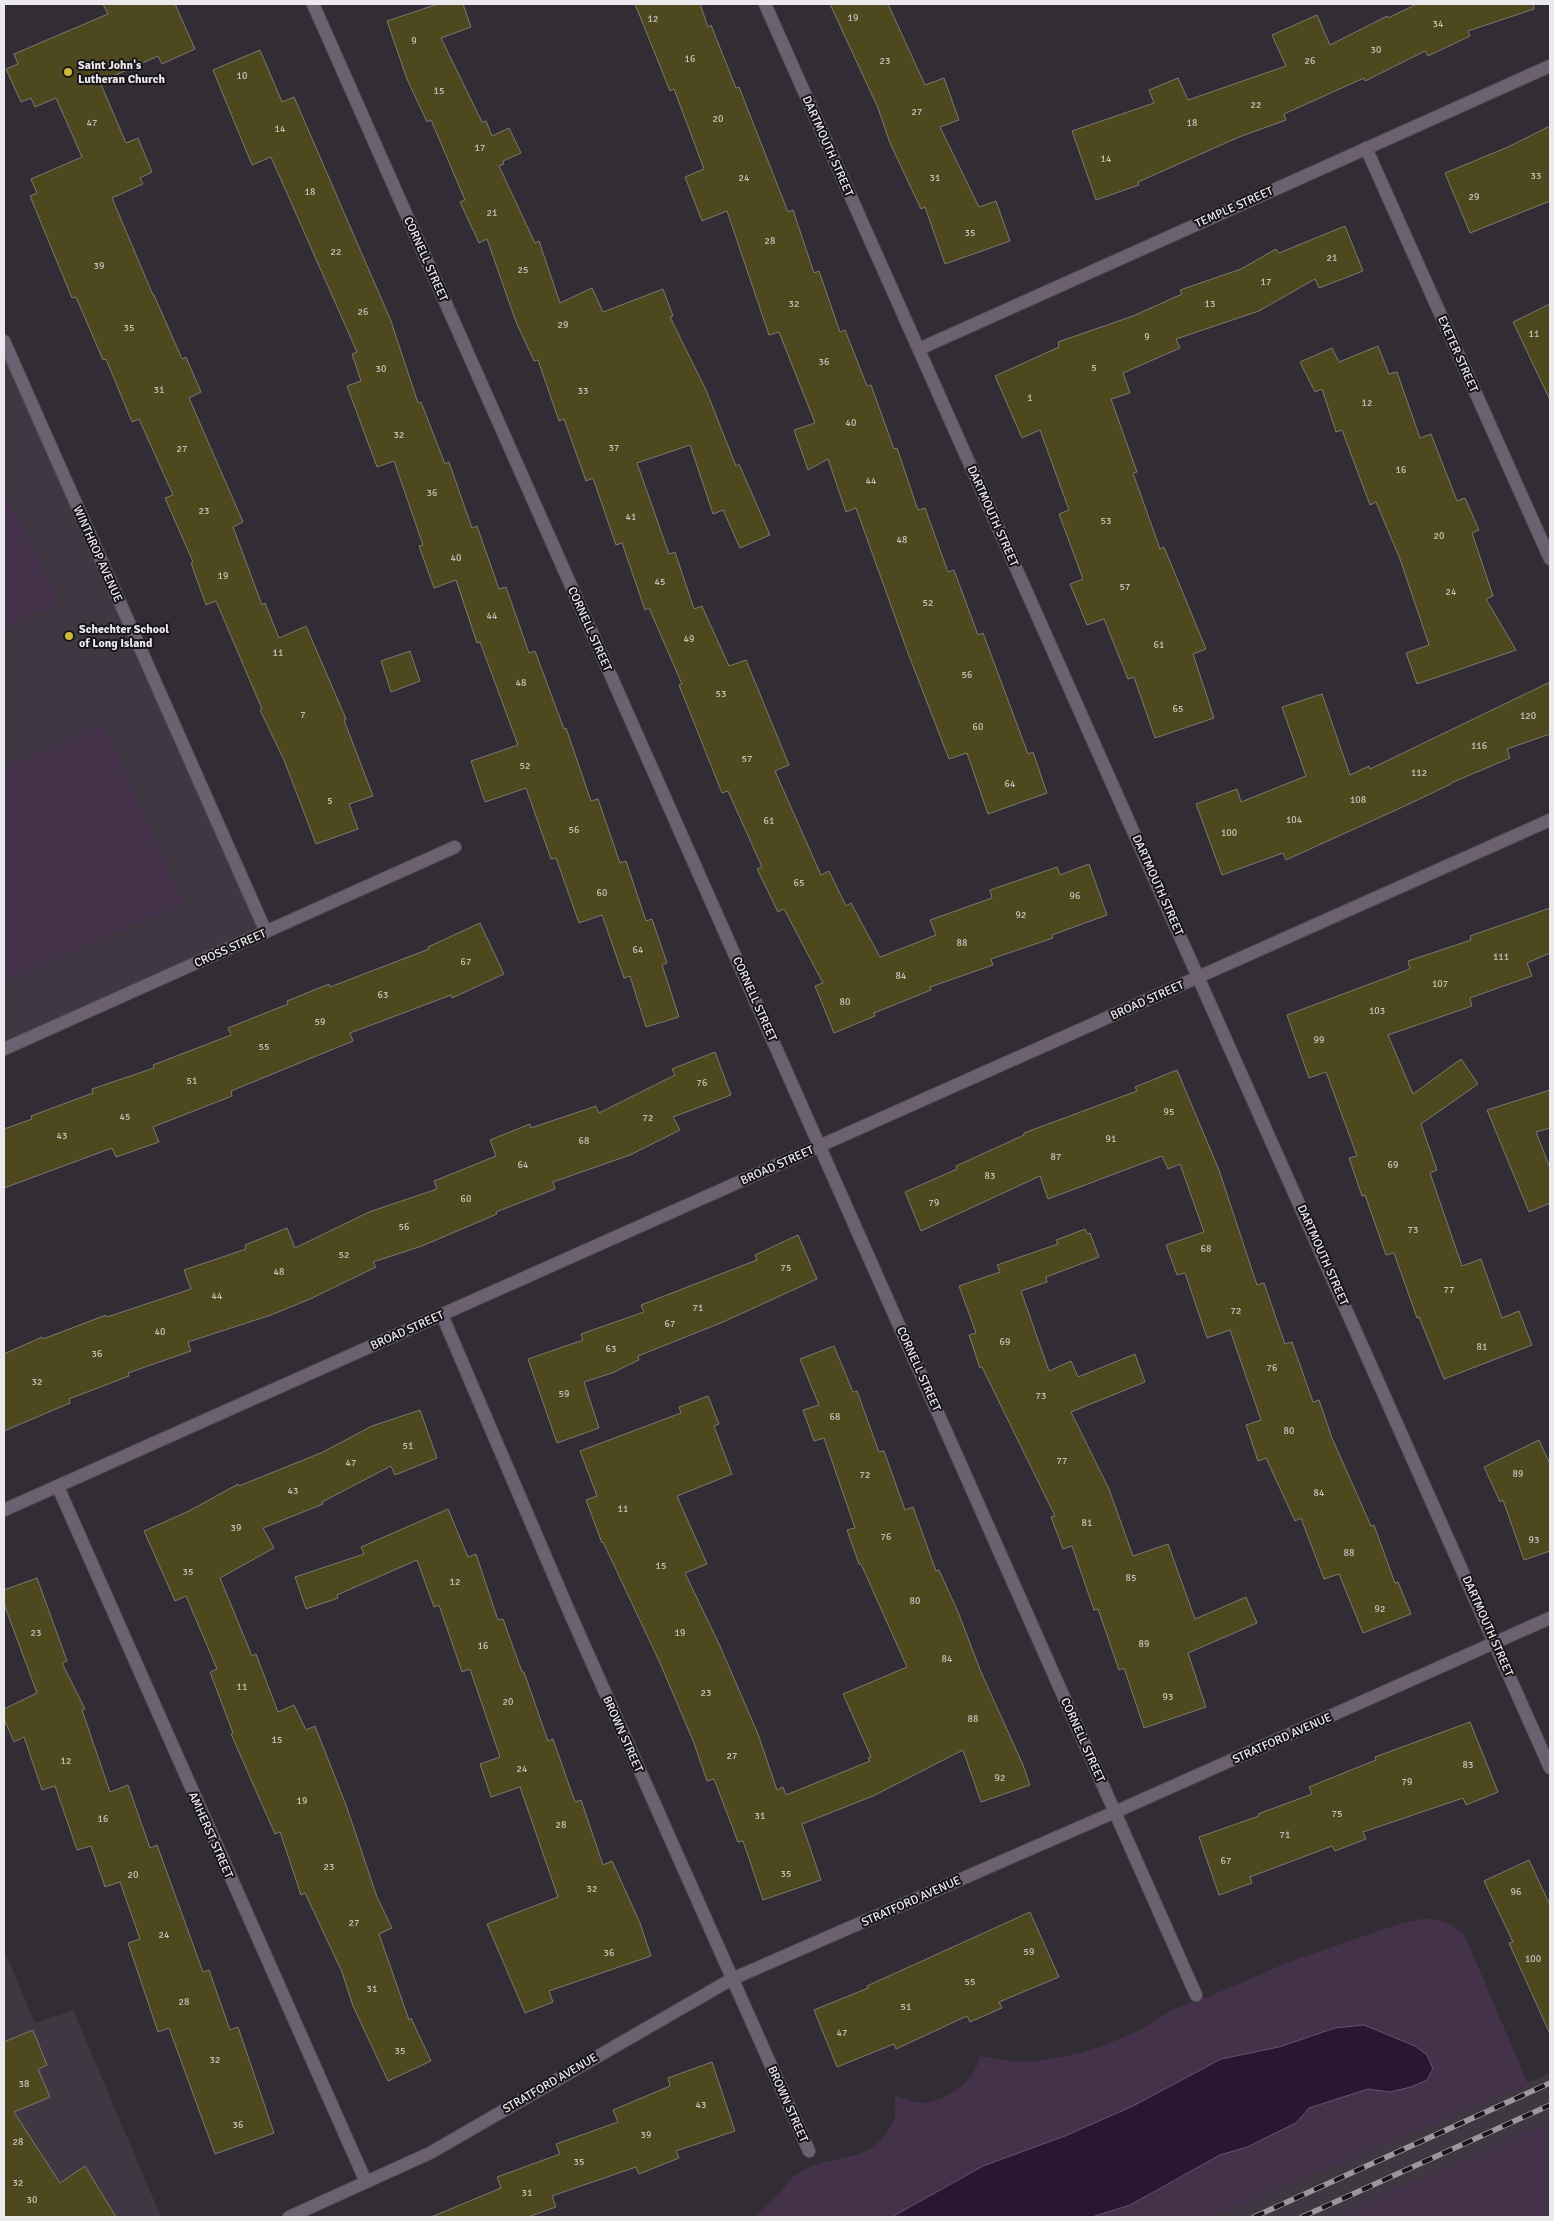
<svg xmlns="http://www.w3.org/2000/svg" width="1554" height="2221" font-family="Signika,sans-serif">
	<style>
		.built { fill: #3f3742 }
		.green { fill: #44324b }
		.water { fill: #2a1532; stroke: #64556a }
		.building { fill: #4e481f; stroke: #7a7971 }
		.lines { fill: none; stroke-linecap: round; stroke-linejoin: round }
		.street-casing { stroke: #504b52; stroke-width: 14 }
		.street { stroke: #6c6170; stroke-width: 12 }
		.rail-casing { stroke: #9b989d; stroke-width: 5.5 }
		.rail { stroke: #181619; stroke-width: 4; stroke-dasharray: 11; stroke-linecap: butt }
		.poi-dot { fill: #cbba39; stroke: #181619; stroke-width: 2 }
		.labels { text-anchor: middle; stroke-width: 4; stroke-linejoin: round; paint-order: stroke }
		.number-label { font-size: 10px; fill: #c4c1ba }
		.poi-label { font-size: 12px; font-weight: bold; fill: #ebe9ed; stroke: #181619; text-anchor: start }
		.street-label { font-size: 12px; fill: #ebe9ed; stroke: #181619 }
	</style>
	<rect width="100%" height="100%" fill="#322d34"/>
	<!-- built -->
	<g class="built">
		<path d="M4 341 266 932 4 1049Z"/>
		<path d="M4 1950 35 2023 73 2010 161 2217H4Z"/>
		<path d="M1550 2073V2122L1333 2217H1211Z"/>
	</g>
	<!-- green -->
	<g class="green">
		<path d="M4 490 59 602 4 629Z"/>
		<path d="M103 724 183 903 4 982V768Z"/>
		<path d="M1426 1918 1446 1922 1464 1934 1528 2084 1211 2217H1092L1153 2193 1220 2155 1247 2147 1296 2123 1309 2108 1368 2089 1390 2092 1427 2080 1432 2069 1427 2055 1415 2046 1391 2037 1279 2047 1221 2059 1133 2106 1065 2136 983 2166 892 2217H753C764 2209 775 2199 784 2188 789 2182 792 2176 800 2172 828 2154 865 2164 886 2134 896 2120 897 2111 894 2094 904 2099 912 2103 924 2103 947 2101 977 2079 980 2056L1014 2062 1038 2061 1077 2054 1105 2045 1140 2030 1171 2010 1210 1996 1289 1962 1396 1925Z"/>
		<path d="M1550 2122V2217H1333Z"/>
	</g>
	<!-- water -->
	<path class="water" d="M1364 2025 1415 2046 1427 2055 1433 2069 1427 2080 1411 2087 1390 2092 1368 2089 1309 2108 1296 2123 1247 2147 1220 2155 1130 2205 1092 2217H892L983 2166 1065 2136 1133 2106 1221 2059 1279 2047 1335 2028Z"/>
	<!-- building -->
	<g class="building">
		<path d="M103 4H175L195 49 162 64 158 56 100 82 126 143 138 138 152 172 140 178 143 184 112 198 153 295H154L182 359 186 357 201 392 189 398 243 522 233 527 262 605 265 603 279 638 306 626 346 719 344 720 373 796 349 804 358 829 316 844 284 760 260 710 262 709 216 601 206 605 191 563 193 562 165 498 173 495 139 419 132 422 106 359 103 360 76 297 72 298 30 196 37 193 31 179 82 157 56 98 35 107 31 98 21 102 6 69 18 64 14 54 108 14Z"/>
		<path d="M438 4H463L471 27 441 38 482 122 486 121 492 136 509 128 521 153 503 161 504 164 499 166 535 243 539 241 560 303 592 288 603 312 663 289 673 316 670 317 706 390 736 466 739 464 770 535 740 548 723 510 713 514 690 445 637 463 669 554 675 552 694 609 702 606 729 666 746 660 789 765 775 771 821 875 829 871 846 906 851 903 880 957 936 935 930 920 992 898 990 890 1057 867 1060 875 1089 864 1107 915 1052 935 1053 938 991 959 993 965 930 987 931 990 874 1013 875 1016 834 1033 815 986 823 983 784 909 778 912 757 869 762 867 728 791 722 793 679 685 682 684 649 608 645 610 622 543 616 545 593 478 586 481 564 419 559 421 538 360 534 361 516 322 487 239 479 243 460 202 465 200 431 120 427 122 407 79 387 21Z"/>
		<path d="M635 4H700L708 27 711 25 736 88 739 87 788 212 793 210 814 273 819 271 840 332 845 330 867 386 871 385 894 449 897 448 918 510 925 508 948 572 954 570 978 635 983 633 1028 754 1033 752 1047 793 988 814 967 753 949 759 908 653 856 508 846 512 828 459 808 470 794 430 815 423 779 332 769 335 727 211 702 221 685 177 704 169 674 89 670 91Z"/>
		<path d="M830 4H888L925 85 944 78 959 120 940 127 979 207 996 201 1010 241 945 264 925 207 921 209 890 143 878 108Z"/>
		<path d="M1417 4H1533L1534 9 1468 31 1470 36 1428 56 1425 51 1365 81 1364 78 1284 114 1286 120 1239 137 1138 182 1139 185 1096 200 1072 131 1154 103 1149 90 1178 78 1188 100 1286 66 1272 35 1317 15 1330 45 1387 16 1388 18Z"/>
		<path d="M260 50 282 102 294 97 391 321 418 403 421 402 445 464 449 462 472 528 477 526 499 589 506 587 529 653 535 651 564 729 566 728 591 801 598 799 620 863 626 861 646 921 652 919 667 963 662 965 679 1017 646 1027 630 976 624 978 602 915 579 923 556 858 551 859 526 788 485 802 471 761 518 745 480 642 477 643 456 580 434 588 419 546 423 545 394 461 377 467 347 386 361 381 352 354 357 352 271 157 252 165 213 70Z"/>
		<path d="M1550 126V201L1470 233 1445 173 1508 147Z"/>
		<path d="M1345 226 1363 271 1319 288 1315 279 1259 311 1176 339 1180 348 1123 373 1130 393 1111 399 1137 472 1133 473 1160 549 1164 547 1206 649 1193 654 1214 718 1155 738 1134 677 1128 679 1104 619 1087 625 1070 584 1083 579 1059 514 1069 510 1040 430 1022 438 995 376 1059 347 1058 342 1133 316 1182 294 1180 290 1241 269 1276 249 1279 253Z"/>
		<path d="M1550 304V400L1513 322Z"/>
		<path d="M1378 346 1389 374 1397 372 1420 438 1431 434 1457 501 1465 498 1479 530 1472 533 1493 596 1486 599 1516 650 1417 684 1406 653 1429 645 1400 559 1376 502 1370 505 1342 430 1336 432 1322 389 1315 392 1300 362 1332 348 1339 362Z"/>
		<path d="M410 651 420 681 391 692 381 661Z"/>
		<path d="M1550 682V734L1507 749 1510 758 1451 783V784L1407 805 1286 860 1283 853 1222 875 1196 804 1237 789 1241 802 1306 776 1282 707 1322 694 1350 775 1369 766 1370 769Z"/>
		<path d="M1550 908V953L1527 963 1532 976 1470 998 1472 1006 1388 1035 1413 1094 1461 1059 1478 1084 1421 1124 1437 1170 1430 1173 1462 1266 1481 1259 1502 1318 1519 1311 1532 1345 1444 1379 1419 1317 1417 1318 1394 1253 1386 1255 1365 1195 1362 1196 1349 1158 1357 1156 1326 1072 1309 1078 1287 1015 1410 969 1408 961 1471 940 1470 936Z"/>
		<path d="M480 923 504 974 452 998 451 995 350 1033 353 1041 231 1091 232 1096 153 1127 159 1142 116 1157 112 1148 4 1188V1129L32 1119 31 1116 93 1093 92 1089 154 1068 153 1065 231 1035 228 1028 288 1004 287 1001 329 984 330 987 429 949 428 947Z"/>
		<path d="M715 1052 731 1095 673 1117 680 1130 630 1155 553 1182 555 1189 496 1212 497 1214 422 1246 373 1262 376 1267 310 1299 271 1315 188 1342 191 1351 128 1373 129 1376 69 1399 70 1403 4 1431V1354L42 1337 43 1339 106 1315 107 1317 191 1289 184 1270 246 1249 245 1245 287 1228 295 1248 369 1212 437 1189 434 1181 496 1156 490 1140 530 1124 531 1128 596 1106 599 1113 675 1075 672 1069Z"/>
		<path d="M1177 1070 1219 1170 1257 1285 1264 1283 1285 1344 1292 1342 1313 1402 1319 1400 1332 1438 1371 1526 1374 1525 1395 1583 1398 1582 1411 1614 1363 1633 1339 1574 1324 1579 1301 1518 1295 1521 1266 1458 1258 1461 1246 1425 1261 1420 1230 1330 1207 1338 1185 1273 1177 1275 1166 1245 1204 1232 1180 1164 1168 1169 1162 1156 1048 1199 1040 1176 921 1231 905 1192 957 1169 956 1166 1024 1135V1133L1137 1091 1135 1087Z"/>
		<path d="M1550 1090V1128L1536 1132 1550 1168V1203L1529 1212 1487 1110Z"/>
		<path d="M1085 1229 1087 1234 1090 1233 1099 1257 1046 1277 1047 1282 1021 1291 1049 1371 1071 1361 1078 1377 1135 1354 1145 1382 1071 1412 1109 1489 1133 1556 1168 1544 1195 1619 1246 1597 1257 1623 1188 1653 1206 1707 1144 1728 1124 1668 1119 1670 1098 1609 1094 1610 1072 1546 1063 1549 1051 1517 1055 1516 982 1367 980 1368 969 1335 976 1333 959 1286 1000 1272 997 1265 1058 1244 1056 1240Z"/>
		<path d="M798 1235 817 1279 723 1322 638 1356 639 1360 612 1373 584 1382 599 1428 557 1443 528 1359 583 1340 581 1334 644 1312 641 1305 757 1260 755 1255Z"/>
		<path d="M834 1346 853 1392 857 1391 879 1452 884 1451 905 1510 913 1507 936 1571 939 1570 958 1612 981 1672 1023 1765 1030 1785 981 1802 963 1750 873 1796 802 1824 821 1880 763 1900 743 1841 738 1842 714 1779 707 1781 694 1743 660 1663 603 1542 602 1543 586 1500 597 1496 580 1451 681 1413 679 1407 708 1396 719 1424 714 1426 732 1474 677 1496 707 1564 685 1573 720 1646 758 1734 777 1790 783 1787 786 1795 870 1761 868 1758 871 1757 843 1694 907 1667 861 1564H859L847 1530 855 1528 824 1438 814 1441 803 1410 819 1405 800 1359Z"/>
		<path d="M420 1410 437 1458 395 1475 391 1466 322 1502 323 1504 263 1528 274 1548 220 1578 252 1656 256 1654 278 1712 294 1705 306 1730 315 1726 346 1805 377 1897 392 1928 379 1934 409 2020 411 2018 431 2061 388 2081 353 2006 342 1972 305 1893 301 1895 280 1832 275 1834 231 1734 233 1733 210 1672 217 1669 186 1596 175 1601 144 1531 189 1511 238 1484 239 1486 323 1452 372 1426Z"/>
		<path d="M1539 1440 1550 1464V1551L1524 1560 1503 1500 1500 1502 1484 1467Z"/>
		<path d="M448 1509 468 1557 476 1554 498 1620 503 1619 522 1672H524L548 1741 553 1739 575 1802 581 1800 603 1865 612 1861 640 1923 651 1956 549 1991 553 2002 525 2013 487 1924 558 1897 520 1787 491 1797 480 1764 500 1757 470 1669 462 1672 439 1605 434 1607 417 1560 337 1595 338 1598 306 1609 295 1577 364 1554 361 1547Z"/>
		<path d="M37 1578 67 1661 62 1663 85 1709 82 1710 110 1792 128 1785 150 1848 157 1845 203 1972 209 1970 230 2030 238 2027 274 2133 215 2154 169 2028 158 2032 128 1943 140 1939 120 1882 105 1887 91 1846 77 1850 55 1786 42 1790 24 1737 14 1742 4 1719V1709L37 1693 4 1604V1590Z"/>
		<path d="M1470 1722 1498 1792 1466 1805 1463 1798 1363 1832 1366 1839 1335 1851 1332 1846 1250 1877 1252 1883 1219 1895 1199 1837 1259 1816 1258 1814 1312 1794 1309 1787 1376 1760 1375 1757Z"/>
		<path d="M1529 1860 1550 1905V2034L1509 1943 1513 1942 1484 1881Z"/>
		<path d="M1030 1912 1059 1977 999 2002 1002 2008 970 2022 967 2016 896 2049 894 2044 837 2067 814 2010 868 1988 867 1986Z"/>
		<path d="M33 2030 47 2065 38 2069 50 2097 14 2112 60 2183 85 2166 116 2217H4V2042Z"/>
		<path d="M712 2062 735 2131 676 2151 679 2158 639 2174 636 2167 552 2196 556 2207 528 2217H431L501 2188 497 2177 560 2154 556 2144 618 2122 613 2110 670 2086 668 2078Z"/>
	</g>
	<g class="lines">
		<defs>
			<g id="street">
				<path d="M313 4 1196 1995"/>
				<path d="M765 4 1550 1768"/>
				<path d="M1366 148 1550 559"/>
				<path d="M4 341 266 932"/>
				<path d="M919 349 1550 66"/>
				<path d="M4 1049 455 847"/>
				<path d="M442 1315 568 1609 809 2151"/>
				<path d="M58 1487 366 2182"/>
				<path d="M4 1510 1550 820"/>
				<path d="M289 2217 430 2153 732 1979 1115 1812 1550 1618"/>
			</g>
		</defs>
		<!-- street casing -->
		<use href="#street" class="street-casing"/>
		<!-- street -->
		<use href="#street" class="street"/>
		<defs>
			<g id="rail">
				<path d="M1254 2217 1550 2083"/>
				<path d="M1302 2217 1550 2105"/>
			</g>
		</defs>
		<!-- rail casing -->
		<use href="#rail" class="rail-casing"/>
		<!-- rail -->
		<use href="#rail" class="rail"/>
	</g>
	<!-- markers -->
	<g class="poi-dot">
		<circle cx="68" cy="72" r="5"/>
		<circle cx="69" cy="636" r="5"/>
	</g>
	<g class="labels">
		<!-- number labels -->
		<g class="number-label">
			<text x="853" y="21">19</text>
			<text x="653" y="22">12</text>
			<text x="1438" y="27">34</text>
			<text x="414" y="44">9</text>
			<text x="1376" y="53">30</text>
			<text x="690" y="62">16</text>
			<text x="885" y="64">23</text>
			<text x="1310" y="64">26</text>
			<text x="242" y="79">10</text>
			<text x="439" y="94">15</text>
			<text x="1256" y="108">22</text>
			<text x="917" y="115">27</text>
			<text x="718" y="122">20</text>
			<text x="92" y="126">47</text>
			<text x="1192" y="126">18</text>
			<text x="280" y="132">14</text>
			<text x="480" y="151">17</text>
			<text x="1106" y="162">14</text>
			<text x="1536" y="179">33</text>
			<text x="744" y="181">24</text>
			<text x="935" y="181">31</text>
			<text x="310" y="195">18</text>
			<text x="1474" y="200">29</text>
			<text x="492" y="216">21</text>
			<text x="970" y="236">35</text>
			<text x="770" y="244">28</text>
			<text x="336" y="255">22</text>
			<text x="1332" y="261">21</text>
			<text x="99" y="269">39</text>
			<text x="523" y="273">25</text>
			<text x="1266" y="285">17</text>
			<text x="794" y="307">32</text>
			<text x="1210" y="307">13</text>
			<text x="363" y="315">26</text>
			<text x="563" y="328">29</text>
			<text x="129" y="331">35</text>
			<text x="1534" y="337">11</text>
			<text x="1147" y="340">9</text>
			<text x="824" y="365">36</text>
			<text x="1094" y="371">5</text>
			<text x="381" y="372">30</text>
			<text x="159" y="393">31</text>
			<text x="583" y="394">33</text>
			<text x="1030" y="401">1</text>
			<text x="1367" y="406">12</text>
			<text x="851" y="426">40</text>
			<text x="399" y="438">32</text>
			<text x="614" y="451">37</text>
			<text x="182" y="452">27</text>
			<text x="1401" y="473">16</text>
			<text x="871" y="484">44</text>
			<text x="432" y="496">36</text>
			<text x="204" y="514">23</text>
			<text x="631" y="520">41</text>
			<text x="1106" y="524">53</text>
			<text x="1439" y="539">20</text>
			<text x="902" y="543">48</text>
			<text x="456" y="561">40</text>
			<text x="223" y="579">19</text>
			<text x="660" y="585">45</text>
			<text x="1125" y="590">57</text>
			<text x="1451" y="595">24</text>
			<text x="928" y="606">52</text>
			<text x="492" y="619">44</text>
			<text x="689" y="642">49</text>
			<text x="1159" y="648">61</text>
			<text x="278" y="656">11</text>
			<text x="967" y="678">56</text>
			<text x="521" y="686">48</text>
			<text x="721" y="697">53</text>
			<text x="1178" y="712">65</text>
			<text x="303" y="718">7</text>
			<text x="1528" y="719">120</text>
			<text x="978" y="730">60</text>
			<text x="1479" y="749">116</text>
			<text x="747" y="762">57</text>
			<text x="525" y="769">52</text>
			<text x="1419" y="776">112</text>
			<text x="1010" y="787">64</text>
			<text x="1358" y="803">108</text>
			<text x="330" y="804">5</text>
			<text x="1294" y="823">104</text>
			<text x="769" y="824">61</text>
			<text x="574" y="833">56</text>
			<text x="1229" y="836">100</text>
			<text x="799" y="886">65</text>
			<text x="602" y="896">60</text>
			<text x="1075" y="899">96</text>
			<text x="1021" y="918">92</text>
			<text x="962" y="946">88</text>
			<text x="638" y="953">64</text>
			<text x="1501" y="960">111</text>
			<text x="466" y="965">67</text>
			<text x="901" y="979">84</text>
			<text x="1440" y="987">107</text>
			<text x="383" y="998">63</text>
			<text x="845" y="1005">80</text>
			<text x="1377" y="1014">103</text>
			<text x="320" y="1025">59</text>
			<text x="1319" y="1043">99</text>
			<text x="264" y="1050">55</text>
			<text x="192" y="1084">51</text>
			<text x="702" y="1086">76</text>
			<text x="1169" y="1115">95</text>
			<text x="125" y="1120">45</text>
			<text x="648" y="1121">72</text>
			<text x="62" y="1139">43</text>
			<text x="1111" y="1142">91</text>
			<text x="584" y="1144">68</text>
			<text x="1056" y="1160">87</text>
			<text x="523" y="1168">64</text>
			<text x="1393" y="1168">69</text>
			<text x="990" y="1179">83</text>
			<text x="466" y="1202">60</text>
			<text x="934" y="1206">79</text>
			<text x="404" y="1230">56</text>
			<text x="1413" y="1233">73</text>
			<text x="1206" y="1252">68</text>
			<text x="344" y="1258">52</text>
			<text x="786" y="1271">75</text>
			<text x="279" y="1275">48</text>
			<text x="1449" y="1293">77</text>
			<text x="217" y="1299">44</text>
			<text x="698" y="1311">71</text>
			<text x="1236" y="1314">72</text>
			<text x="670" y="1327">67</text>
			<text x="160" y="1335">40</text>
			<text x="1005" y="1345">69</text>
			<text x="1482" y="1350">81</text>
			<text x="611" y="1352">63</text>
			<text x="97" y="1357">36</text>
			<text x="1272" y="1371">76</text>
			<text x="37" y="1385">32</text>
			<text x="564" y="1397">59</text>
			<text x="1041" y="1399">73</text>
			<text x="835" y="1420">68</text>
			<text x="1289" y="1434">80</text>
			<text x="408" y="1449">51</text>
			<text x="1062" y="1464">77</text>
			<text x="351" y="1466">47</text>
			<text x="1518" y="1477">89</text>
			<text x="865" y="1478">72</text>
			<text x="293" y="1494">43</text>
			<text x="1319" y="1496">84</text>
			<text x="623" y="1512">11</text>
			<text x="1087" y="1526">81</text>
			<text x="236" y="1531">39</text>
			<text x="886" y="1540">76</text>
			<text x="1534" y="1543">93</text>
			<text x="1349" y="1556">88</text>
			<text x="661" y="1569">15</text>
			<text x="188" y="1575">35</text>
			<text x="1131" y="1581">85</text>
			<text x="455" y="1585">12</text>
			<text x="915" y="1604">80</text>
			<text x="1380" y="1612">92</text>
			<text x="36" y="1636">23</text>
			<text x="680" y="1636">19</text>
			<text x="1144" y="1647">89</text>
			<text x="483" y="1649">16</text>
			<text x="947" y="1662">84</text>
			<text x="242" y="1690">11</text>
			<text x="706" y="1696">23</text>
			<text x="1168" y="1700">93</text>
			<text x="508" y="1705">20</text>
			<text x="973" y="1722">88</text>
			<text x="277" y="1743">15</text>
			<text x="732" y="1759">27</text>
			<text x="66" y="1764">12</text>
			<text x="1468" y="1768">83</text>
			<text x="522" y="1772">24</text>
			<text x="1000" y="1781">92</text>
			<text x="1407" y="1785">79</text>
			<text x="302" y="1804">19</text>
			<text x="1337" y="1817">75</text>
			<text x="760" y="1819">31</text>
			<text x="103" y="1822">16</text>
			<text x="561" y="1828">28</text>
			<text x="1285" y="1838">71</text>
			<text x="1226" y="1864">67</text>
			<text x="329" y="1870">23</text>
			<text x="786" y="1877">35</text>
			<text x="133" y="1878">20</text>
			<text x="592" y="1892">32</text>
			<text x="1516" y="1895">96</text>
			<text x="354" y="1926">27</text>
			<text x="164" y="1938">24</text>
			<text x="1029" y="1955">59</text>
			<text x="609" y="1956">36</text>
			<text x="1533" y="1962">100</text>
			<text x="970" y="1985">55</text>
			<text x="372" y="1992">31</text>
			<text x="184" y="2005">28</text>
			<text x="906" y="2010">51</text>
			<text x="842" y="2036">47</text>
			<text x="400" y="2054">35</text>
			<text x="215" y="2063">32</text>
			<text x="24" y="2087">38</text>
			<text x="701" y="2108">43</text>
			<text x="238" y="2128">36</text>
			<text x="646" y="2138">39</text>
			<text x="18" y="2145">28</text>
			<text x="579" y="2165">35</text>
			<text x="18" y="2186">32</text>
			<text x="527" y="2196">31</text>
			<text x="32" y="2203">30</text>
		</g>
		<!-- poi labels -->
		<g class="poi-label">
			<text x="78" y="69">Saint John's<tspan x="78" dy="14">Lutheran Church</tspan></text>
			<text x="79" y="633">Schechter School<tspan x="79" dy="14">of Long Island</tspan></text>
		</g>
		<!-- street labels -->
		<g class="street-label">
			<text transform="translate(828 146) rotate(66)" y="4">DARTMOUTH STREET</text>
			<text transform="translate(1234 207) rotate(-24)" y="4">TEMPLE STREET</text>
			<text transform="translate(426 259) rotate(66)" y="4">CORNELL STREET</text>
			<text transform="translate(1458 354) rotate(66)" y="4">EXETER STREET</text>
			<text transform="translate(993 516) rotate(66)" y="4">DARTMOUTH STREET</text>
			<text transform="translate(98 554) rotate(66)" y="4">WINTHROP AVENUE</text>
			<text transform="translate(590 629) rotate(66)" y="4">CORNELL STREET</text>
			<text transform="translate(1158 885) rotate(66)" y="4">DARTMOUTH STREET</text>
			<text transform="translate(230 948) rotate(-24)" y="4">CROSS STREET</text>
			<text transform="translate(755 999) rotate(66)" y="4">CORNELL STREET</text>
			<text transform="translate(1147 1000) rotate(-24)" y="4">BROAD STREET</text>
			<text transform="translate(777 1165) rotate(-24)" y="4">BROAD STREET</text>
			<text transform="translate(1323 1255) rotate(66)" y="4">DARTMOUTH STREET</text>
			<text transform="translate(407 1330) rotate(-24)" y="4">BROAD STREET</text>
			<text transform="translate(919 1369) rotate(66)" y="4">CORNELL STREET</text>
			<text transform="translate(1488 1626) rotate(66)" y="4">DARTMOUTH STREET</text>
			<text transform="translate(623 1734) rotate(66)" y="4">BROWN STREET</text>
			<text transform="translate(1282 1738) rotate(-24)" y="4">STRATFORD AVENUE</text>
			<text transform="translate(1083 1740) rotate(66)" y="4">CORNELL STREET</text>
			<text transform="translate(211 1835) rotate(66)" y="4">AMHERST STREET</text>
			<text transform="translate(911 1901) rotate(-24)" y="4">STRATFORD AVENUE</text>
			<text transform="translate(550 2083) rotate(-30)" y="4">STRATFORD AVENUE</text>
			<text transform="translate(788 2104) rotate(66)" y="4">BROWN STREET</text>
		</g>
	</g>
	<!-- border -->
	<rect width="1554" height="2221" fill="none" stroke="#ebe9ed" stroke-width="10"/>
</svg>
